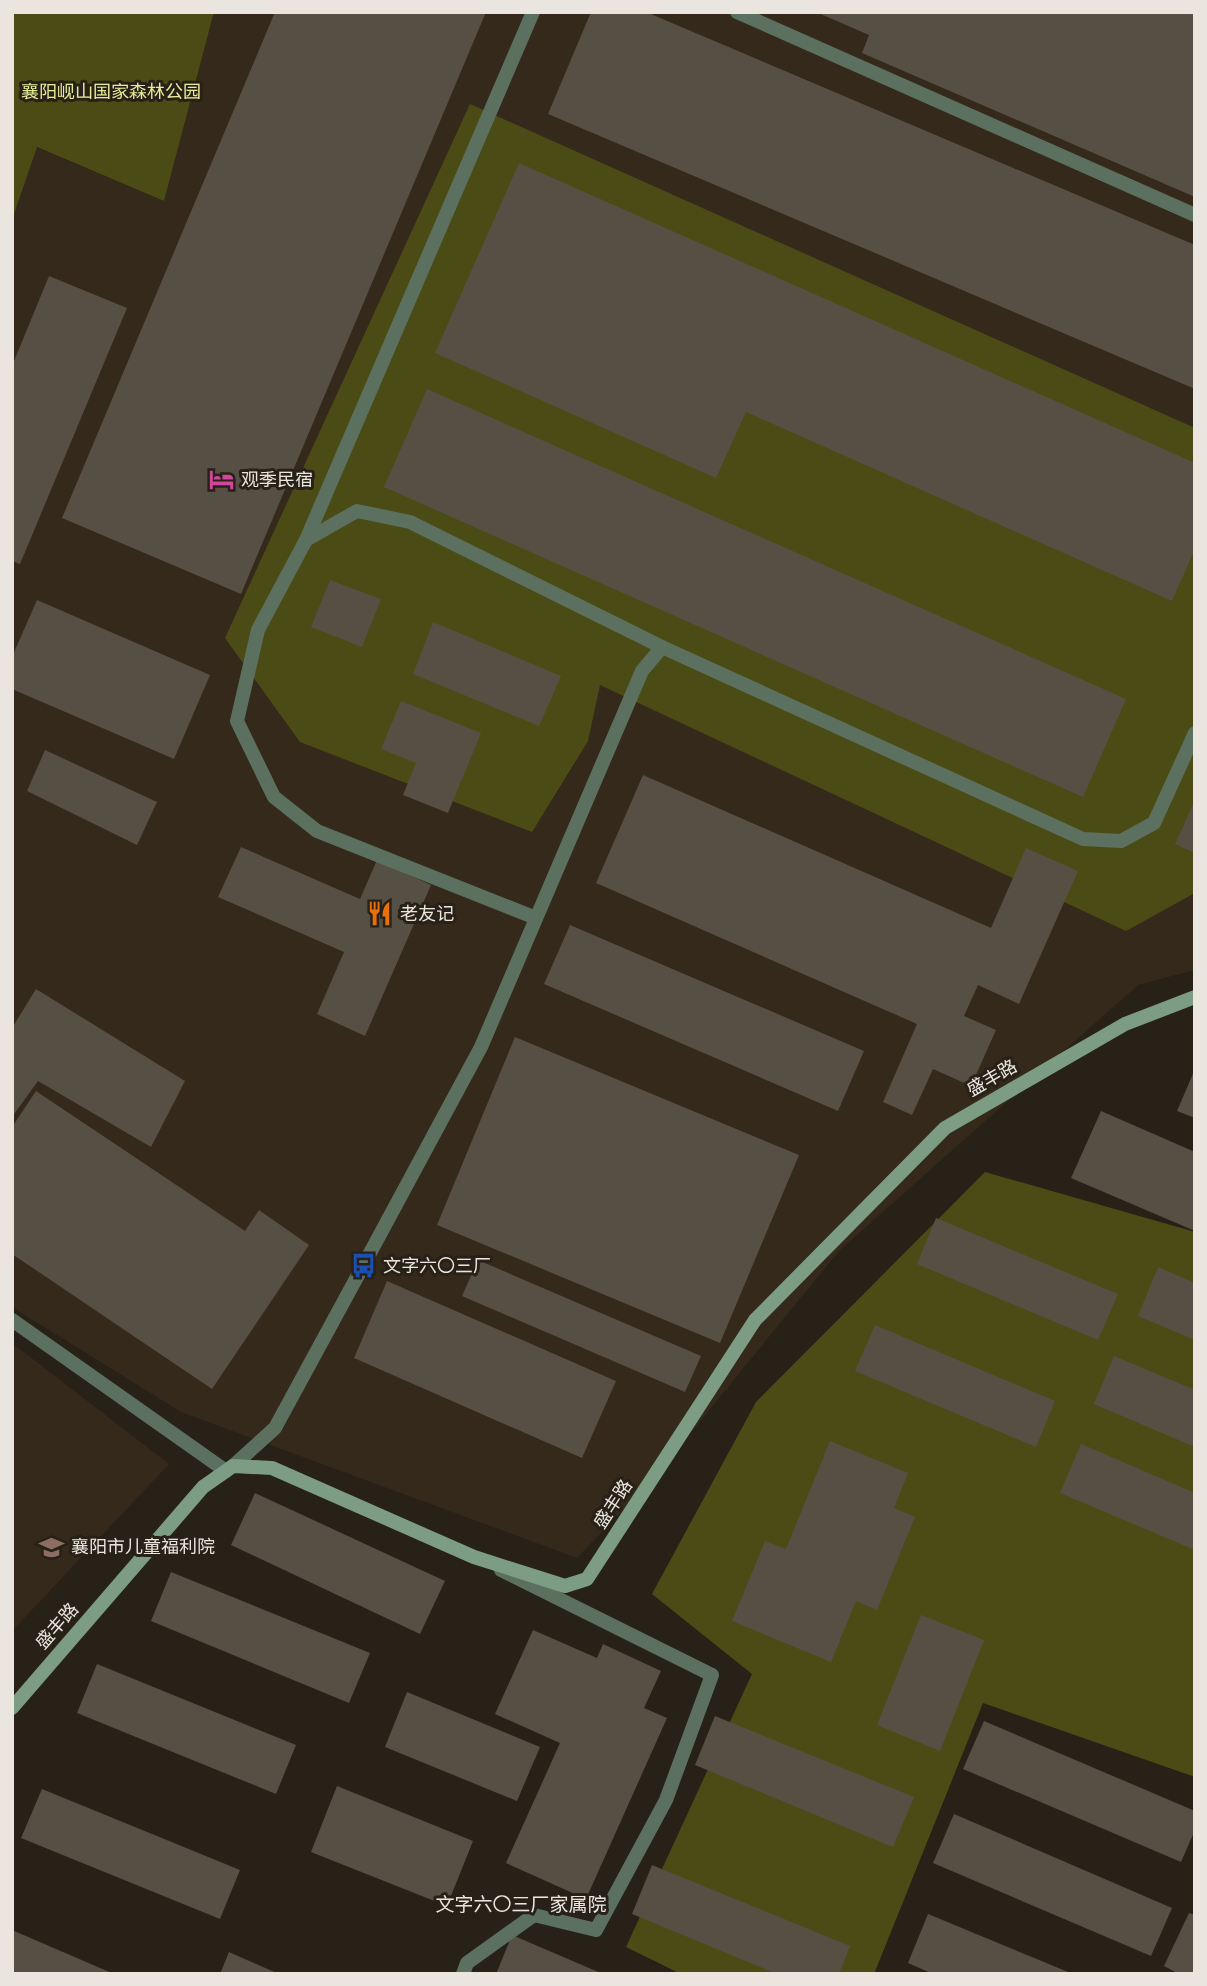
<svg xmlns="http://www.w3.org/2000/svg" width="1207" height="1986" font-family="Mulish,'Noto Sans SC',sans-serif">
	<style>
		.built { fill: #34291b }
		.forest { fill: #4b4c15 }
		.building { fill: #564f44 }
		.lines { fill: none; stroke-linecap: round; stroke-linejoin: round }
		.lane { stroke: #5c7060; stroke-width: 14 }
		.street { stroke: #5c7060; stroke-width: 14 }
		.secondary { stroke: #7c9c83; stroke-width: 14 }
		.labels { text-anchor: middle; stroke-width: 6; stroke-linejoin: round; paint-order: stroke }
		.park-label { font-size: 18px; fill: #e7ea97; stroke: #282118 }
		.poi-label { font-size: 18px; fill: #eae6df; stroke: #282118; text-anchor: start }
		.street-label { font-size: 18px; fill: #eae6df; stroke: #282118 }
		.neighbourhood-label { font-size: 19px; fill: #eae6df; stroke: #282118 }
	</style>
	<rect width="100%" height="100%" fill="#282118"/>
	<!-- built -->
	<g class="built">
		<path d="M214 12H1195V970L1138 985 839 1251 657 1474 577 1558 181 1412 12 1307V220L36 147 164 201Z"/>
		<path d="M12 1343 169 1464 12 1631Z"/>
	</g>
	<!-- forest -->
	<g class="forest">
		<path d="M12 12H214L164 201 37 147 12 220Z"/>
		<path d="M470 104 1195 428V893L1126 931 600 685 588 741 532 832 300 742 225 638Z"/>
		<path d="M985 1172 1195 1232V1777L983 1703 874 1974H681L626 1947 752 1674 652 1594 756 1402Z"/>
	</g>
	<!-- building -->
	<g class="building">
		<path d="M275 12H486L241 594 62 518Z"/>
		<path d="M591 12H646L1195 245V389L548 114Z"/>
		<path d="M816 12H1195V197L862 53 869 35Z"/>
		<path d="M519 163 1195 463V549L1172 601 746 412 716 478 435 353Z"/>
		<path d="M49 276 127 308 20 564 12 561V366Z"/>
		<path d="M427 389 1126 699 1083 797 384 487Z"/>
		<path d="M330 580 381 599 362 647 311 627Z"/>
		<path d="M37 600 210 675 174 759 12 689V657Z"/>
		<path d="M433 622 561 676 539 726 413 674Z"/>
		<path d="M401 701 481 733 448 813 403 795 416 763 381 749Z"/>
		<path d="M45 750 157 802 137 845 27 791Z"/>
		<path d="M643 775 991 928 1026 848 1078 871 1019 1004 978 985 964 1016 996 1030 971 1086 933 1069 912 1115 883 1102 917 1024 596 883Z"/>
		<path d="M1195 800V853L1175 844Z"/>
		<path d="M241 847 360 899 377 860 431 885 365 1036 317 1014 344 952 218 897Z"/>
		<path d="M570 925 864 1051 838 1111 544 984Z"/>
		<path d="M36 989 185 1081 151 1147 38 1081 12 1117V1028Z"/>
		<path d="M515 1037 799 1155 720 1343 437 1225Z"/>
		<path d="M1195 1069V1118L1177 1111Z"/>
		<path d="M36 1091 245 1231 259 1210 309 1245 212 1389 12 1254V1127Z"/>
		<path d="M1101 1111 1195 1152V1231L1071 1178Z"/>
		<path d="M936 1218 1118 1294 1098 1340 917 1264Z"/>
		<path d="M478 1260 701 1356 685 1392 462 1296Z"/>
		<path d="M1158 1267 1195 1283V1340L1138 1316Z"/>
		<path d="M387 1281 616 1381 582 1458 354 1358Z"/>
		<path d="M875 1325 1055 1401 1036 1447 855 1371Z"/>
		<path d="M1114 1356 1195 1390V1447L1094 1404Z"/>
		<path d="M830 1441 908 1473 894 1508 915 1517 877 1610 856 1601 831 1662 732 1621 765 1541 786 1549Z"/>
		<path d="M1081 1444 1195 1493V1550L1060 1493Z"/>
		<path d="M255 1493 445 1581 420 1634 231 1545Z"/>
		<path d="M171 1572 370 1653 349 1703 151 1621Z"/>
		<path d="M921 1615 984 1640 940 1751 877 1725Z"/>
		<path d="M533 1630 597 1658 603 1644 661 1671 644 1708 667 1718 586 1899 506 1863 560 1743 495 1714Z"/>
		<path d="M97 1664 296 1745 276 1794 77 1713Z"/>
		<path d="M407 1692 540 1747 517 1801 385 1747Z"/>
		<path d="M715 1716 914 1797 893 1847 695 1765Z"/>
		<path d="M984 1721 1195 1811V1830L1181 1862 963 1769Z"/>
		<path d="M337 1786 473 1841 447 1906 311 1852Z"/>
		<path d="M42 1789 240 1870 220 1919 21 1838Z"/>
		<path d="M954 1814 1172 1908 1151 1956 933 1863Z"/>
		<path d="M652 1865 850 1946 839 1974H777L632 1914Z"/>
		<path d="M1189 1913 1195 1915V1974H1179L1164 1966Z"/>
		<path d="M928 1914 1073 1974H933L908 1963Z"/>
		<path d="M12 1930 114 1974H12Z"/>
		<path d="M512 1935 603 1974H496Z"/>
		<path d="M229 1952 279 1974H220Z"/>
	</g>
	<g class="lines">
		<!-- lane -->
		<g class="lane">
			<path d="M737 12 1195 215"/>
			<path d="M306 540 533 12"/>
			<path d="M662 647 1083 839 1121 841 1154 823 1195 733"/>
			<path d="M363 1266 481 1047 642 671 662 647 410 522 357 511 306 540 258 630 237 721 274 797 317 831 536 918"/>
			<path d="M12 1320 226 1471"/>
		</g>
		<!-- street -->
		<g class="street">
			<path d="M233 1466 275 1428 363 1266"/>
			<path d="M463 1974 467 1963 534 1915 596 1930 666 1800 712 1675 501 1570"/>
		</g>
		<!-- secondary -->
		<path class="secondary" d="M12 1708 203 1487 233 1466 272 1468 474 1557 565 1586 587 1579 755 1320 945 1128 1125 1024 1195 997"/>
	</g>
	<!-- icons -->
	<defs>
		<symbol id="hotel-bare" viewBox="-9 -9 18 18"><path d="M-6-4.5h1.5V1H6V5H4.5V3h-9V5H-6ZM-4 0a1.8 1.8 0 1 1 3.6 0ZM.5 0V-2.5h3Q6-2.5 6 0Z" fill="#d1479c" stroke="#282118" stroke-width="2.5" paint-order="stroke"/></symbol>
		<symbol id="restaurant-bare" viewBox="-9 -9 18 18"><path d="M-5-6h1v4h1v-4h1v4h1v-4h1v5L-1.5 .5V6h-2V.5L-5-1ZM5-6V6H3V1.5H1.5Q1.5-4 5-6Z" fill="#e8710a" stroke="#282118" stroke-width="2.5" paint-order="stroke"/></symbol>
		<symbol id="bus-bare" viewBox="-9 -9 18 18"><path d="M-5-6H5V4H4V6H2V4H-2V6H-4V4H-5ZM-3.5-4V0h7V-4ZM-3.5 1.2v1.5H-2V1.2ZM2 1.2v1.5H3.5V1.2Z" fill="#1a4fb4" stroke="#282118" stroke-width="2.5" paint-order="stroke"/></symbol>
		<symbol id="school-bare" viewBox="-9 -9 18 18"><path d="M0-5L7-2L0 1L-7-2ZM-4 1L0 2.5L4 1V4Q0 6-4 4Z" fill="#8d6e63" stroke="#282118" stroke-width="2.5" paint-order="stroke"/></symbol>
	</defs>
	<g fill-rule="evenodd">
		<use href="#hotel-bare" x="204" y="462" width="35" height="35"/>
		<use href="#restaurant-bare" x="362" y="896" width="35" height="35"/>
		<use href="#bus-bare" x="346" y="1248" width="35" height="35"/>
		<use href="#school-bare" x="34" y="1530" width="35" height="35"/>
	</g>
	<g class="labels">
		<!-- park labels -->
		<g class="park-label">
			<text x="111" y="98">襄阳岘山国家森林公园</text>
		</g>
		<!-- poi labels -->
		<g class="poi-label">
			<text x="241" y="486">观季民宿</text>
			<text x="400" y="920">老友记</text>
			<text x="383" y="1272">文字六〇三厂</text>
			<text x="71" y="1553">襄阳市儿童福利院</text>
		</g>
		<!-- street labels -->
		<g class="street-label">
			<text transform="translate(992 1078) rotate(-30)" y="6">盛丰路</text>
			<text transform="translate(613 1504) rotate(-57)" y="6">盛丰路</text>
			<text transform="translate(57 1626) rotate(-49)" y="6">盛丰路</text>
		</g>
		<!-- neighbourhood labels -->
		<g class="neighbourhood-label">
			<text x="521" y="1911">文字六〇三厂家属院</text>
		</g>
	</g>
	<!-- border -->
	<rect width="1207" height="1986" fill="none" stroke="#eae6df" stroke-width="28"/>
</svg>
